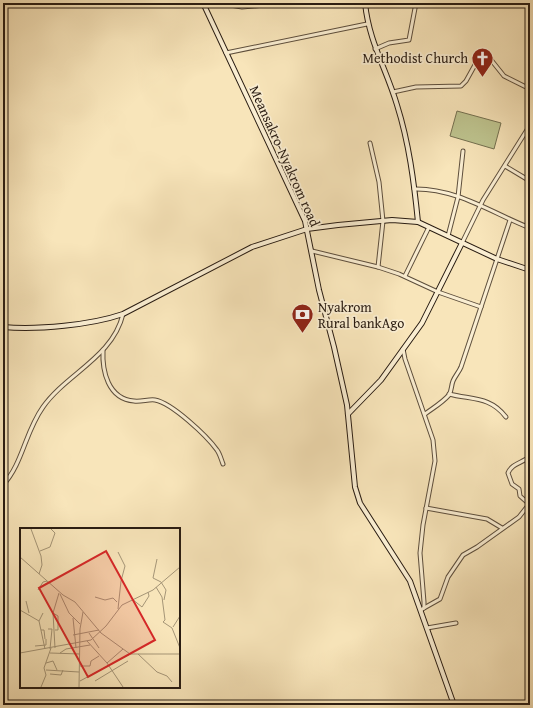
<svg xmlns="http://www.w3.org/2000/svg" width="533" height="708" font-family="'Gentium Book Plus',serif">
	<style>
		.green { fill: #bec48f; stroke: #747050 }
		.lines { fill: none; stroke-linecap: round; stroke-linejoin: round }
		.street-casing { stroke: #5d4e3c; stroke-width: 5 }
		.secondary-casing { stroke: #291c12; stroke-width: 6 }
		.street { stroke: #faeed2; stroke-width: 3 }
		.secondary { stroke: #faeed2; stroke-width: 4 }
		.labels { text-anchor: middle; stroke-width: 3.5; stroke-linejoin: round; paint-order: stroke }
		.poi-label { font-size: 14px; fill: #291c12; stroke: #faeed2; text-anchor: end }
		.street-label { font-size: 14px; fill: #291c12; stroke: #faeed2 }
		.inset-road { fill: none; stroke: #a59577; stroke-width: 1 }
		.view { fill: #d62828; fill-opacity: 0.15; stroke: #d62828; stroke-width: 2 }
		.inset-edge { fill: none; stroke: #291c12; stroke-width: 2 }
	</style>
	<rect width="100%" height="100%" fill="#f8e5ba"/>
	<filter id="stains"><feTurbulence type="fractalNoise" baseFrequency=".005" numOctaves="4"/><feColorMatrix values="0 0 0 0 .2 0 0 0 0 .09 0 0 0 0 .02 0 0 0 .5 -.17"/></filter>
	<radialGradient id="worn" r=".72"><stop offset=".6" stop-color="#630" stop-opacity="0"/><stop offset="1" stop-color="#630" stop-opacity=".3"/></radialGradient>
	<!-- green -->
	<path class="green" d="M457 111 501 123 494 149 450 136Z"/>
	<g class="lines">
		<defs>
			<g id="street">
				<path d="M219 3 242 7 287 3"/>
				<path d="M499 3 530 4"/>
				<path d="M375 49 389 43 409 40 416 3"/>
				<path d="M226 53 367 24"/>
				<path d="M393 92 416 87 461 86 466 81 476 63 486 60 492 61 504 76 530 89"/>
				<path d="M370 143 379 182 383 221 378 267"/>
				<path d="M505 166 530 181"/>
				<path d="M414 189C456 188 492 213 530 228"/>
				<path d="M448 236 458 197 463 151"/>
				<path d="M462 243 483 200 530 125"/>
				<path d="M312 251 378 267 399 274 438 292 481 307"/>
				<path d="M405 276 429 227"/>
				<path d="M3 304 5 311 3 324"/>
				<path d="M403 349 405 359 433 440 435 461 423 525 420 553 424 602V608L421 610"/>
				<path d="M103 350C102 371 108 399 134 401 141 402 149 399 155 400 172 403 207 436 217 450 220 454 221 459 223 464"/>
				<path d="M449 394C472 400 490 396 506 417"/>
				<path d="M425 414C433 408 442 403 449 395 452 390 451 386 453 381 455 376 459 372 461 367 477 318 494 269 510 220"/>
				<path d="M3 485C23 463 25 432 43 407 66 374 113 357 123 314"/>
				<path d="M529 504 520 496 519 489 512 484 508 473C512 463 523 463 530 456"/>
				<path d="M426 508 487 519 502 528"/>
				<path d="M424 608 440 599 448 577 463 555 477 547 519 517 530 503"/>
				<path d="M427 628 456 623"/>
			</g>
			<g id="secondary">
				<path d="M203 3 305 221 319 290 334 347 347 405 355 487 360 503 410 581 454 705"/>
				<path d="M365 3C369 42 386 68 397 105 409 143 414 182 418 222"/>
				<path d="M3 327C38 330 91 325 123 314L252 247 307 229 338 225 392 220 418 222 497 259 530 270"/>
				<path d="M348 414 381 380 422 323 462 243"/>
			</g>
		</defs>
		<!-- street casing -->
		<use href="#street" class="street-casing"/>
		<!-- secondary casing -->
		<use href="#secondary" class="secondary-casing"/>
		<!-- street -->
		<use href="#street" class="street"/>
		<!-- secondary -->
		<use href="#secondary" class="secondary"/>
	</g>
	<!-- icons -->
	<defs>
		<symbol id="church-pin" viewBox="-11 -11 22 30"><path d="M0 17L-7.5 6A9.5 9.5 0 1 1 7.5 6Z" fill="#8f2418" stroke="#faeed2"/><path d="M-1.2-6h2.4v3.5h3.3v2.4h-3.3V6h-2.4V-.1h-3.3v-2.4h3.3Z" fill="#fff"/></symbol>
		<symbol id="bank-pin" viewBox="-11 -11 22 30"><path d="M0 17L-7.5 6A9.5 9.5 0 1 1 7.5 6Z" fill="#8f2418" stroke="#faeed2"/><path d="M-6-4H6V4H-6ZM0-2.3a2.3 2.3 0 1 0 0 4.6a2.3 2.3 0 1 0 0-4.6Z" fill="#fff"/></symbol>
	</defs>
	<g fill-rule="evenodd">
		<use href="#church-pin" x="470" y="46" width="25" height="34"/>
		<use href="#bank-pin" x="290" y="302" width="25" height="34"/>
	</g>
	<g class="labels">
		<!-- poi labels -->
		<g class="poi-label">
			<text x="468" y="63">Methodist Church</text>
			<text x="318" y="312" text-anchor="start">Nyakrom<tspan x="318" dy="16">Rural bankAgo</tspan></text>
		</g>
		<!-- street labels -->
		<g class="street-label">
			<text transform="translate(285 156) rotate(66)" y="5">Meansakro-Nyakrom road</text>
		</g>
	</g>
	<!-- overview -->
	<g transform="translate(20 528)">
		<rect width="160" height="160" fill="#f8e5ba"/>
		<path class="inset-road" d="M11 1 21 28 22 37 19 46M20 23 30 19 35 5 31 1M0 29 43 67 55 74 81 105 110 126H160M137 31 133 50 141 54 146 62 144 72M136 59 142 69 145 92 143 94 152 100 160 120M18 62 23 54 27 53M40 66 49 85 60 96M75 69 85 72 93 70 97 74M112 71 122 79 129 68 128 64M6 73 9 85M98 81 101 53 105 38 98 24M0 82 19 93M23 85 19 93 25 121M33 85 38 88V102H35M53 90 56 120M153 99 160 88M28 101H32L30 121M21 102H24L25 111M69 105 79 120M53 107 79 102M67 113 87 135 103 159M15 118 26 117V111M35 120 33 85 39 65M0 125 71 112 86 98 102 77 133 62 160 39M30 125 60 126M40 125 46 121 70 117M118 126 137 144 147 148 152 154M26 135 33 133 37 142M87 135 103 121M60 138H70L71 133 79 128M26 142 59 144M30 146 41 147 43 142M60 153 110 126M75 153 108 133M21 159 26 147 24 140 31 120M59 159 60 101 63 84"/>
		<path class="view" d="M86 23 135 112 68 149 19 60Z"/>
		<rect width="160" height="160" class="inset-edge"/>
	</g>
	<!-- margin -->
	<rect width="533" height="708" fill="none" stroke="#f8e5ba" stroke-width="16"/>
	<rect x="4" y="4" width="525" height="700" fill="none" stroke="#291c12" stroke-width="2"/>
	<rect x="8" y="8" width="517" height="692" fill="none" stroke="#291c12"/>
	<rect width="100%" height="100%" filter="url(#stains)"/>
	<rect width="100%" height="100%" fill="url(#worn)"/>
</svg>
